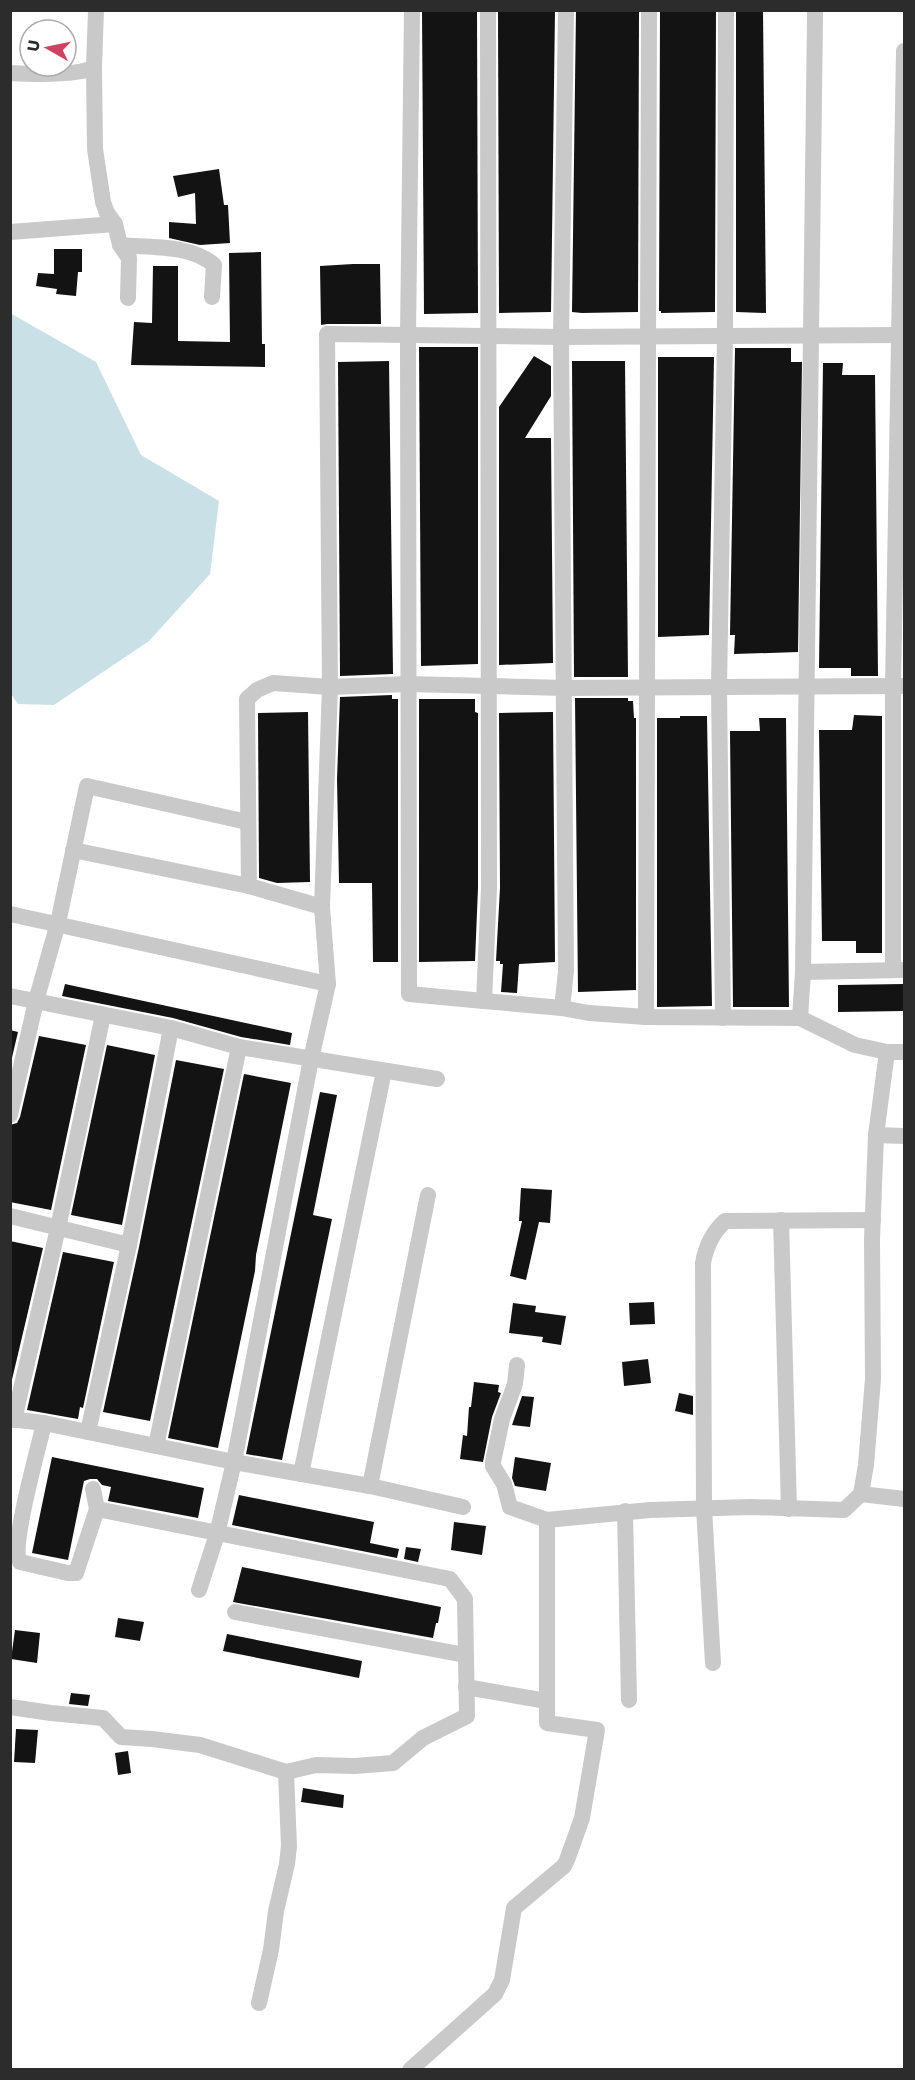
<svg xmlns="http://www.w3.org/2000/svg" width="915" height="2080" font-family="Poppins,sans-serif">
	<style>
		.water { fill: #c9e0e6 }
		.building { fill: #131313 }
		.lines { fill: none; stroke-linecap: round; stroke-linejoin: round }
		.street { stroke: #c9c9c9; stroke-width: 16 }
	</style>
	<rect width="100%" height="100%" fill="#fff"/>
	<!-- water -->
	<path class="water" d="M10 313 96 362 141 455 219 501 210 574 149 641 54 705 18 704 11 694Z"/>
	<!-- building -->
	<g class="building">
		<path d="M422 10H477L478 313 424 314Z"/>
		<path d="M498 10H555L551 312 499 313Z"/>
		<path d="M576 10H639L638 312 582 313 572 312Z"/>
		<path d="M660 10H716L715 312 661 313V311H659Z"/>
		<path d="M736 10H763L766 313 736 312Z"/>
		<path d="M219 169 224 205H228L230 243 200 245 169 238V222L196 224 195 193 178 197 173 176Z"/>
		<path d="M54 249H82V272H78L76 296 56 294 57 289 36 286 38 273 54 274Z"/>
		<path d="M261 252 262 344H265V367L131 365 134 322 152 323 153 266H178V341L230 342 229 253Z"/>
		<path d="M353 264H380L381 324H327L321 325 320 266Z"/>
		<path d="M419 347H478V664L421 666Z"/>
		<path d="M735 348H791V362H802L798 652 734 654 735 635H730Z"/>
		<path d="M534 356 551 366V396L525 438H551L553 663 499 665V407Z"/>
		<path d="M658 357H714L709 635 658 637Z"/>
		<path d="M389 361 393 674 340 676 338 362Z"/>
		<path d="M572 361H625L628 677H574Z"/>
		<path d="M823 363H843L842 375H875L878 676H851V668H819Z"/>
		<path d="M392 695V699H398V962H373L372 883H339L337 779 340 697Z"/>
		<path d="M575 698H628V701H633L634 718H636V990L578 992Z"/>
		<path d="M419 699H475V712L478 713V888L475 961 419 962Z"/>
		<path d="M308 712 310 882 277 883 259 878 258 713Z"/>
		<path d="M553 712 555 962 519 964 517 993 501 992 503 964H500V961H496L500 888 499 713Z"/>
		<path d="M854 715 882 716V953H856V941H822L819 730H852Z"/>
		<path d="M680 716H707L712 1006 657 1007V718H680Z"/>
		<rect x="903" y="716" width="1" height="237"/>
		<path d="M759 718H786L789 1007H733L730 731H760Z"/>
		<path d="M65 984 292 1033 290 1045 241 1037 173 1018 62 996Z"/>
		<path d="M904 984V1011L838 1012V985Z"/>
		<path d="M10 1030 18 1032 10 1066Z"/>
		<path d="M39 1036 86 1045 51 1210 10 1202V1125L17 1123 20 1117Z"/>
		<path d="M107 1045 155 1055 122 1225 71 1215Z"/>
		<path d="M176 1060 224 1069 150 1421 103 1412 139 1247Z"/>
		<path d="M244 1074 291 1083 256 1255 255 1271 218 1448 168 1438Z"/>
		<path d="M320 1092 337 1095 313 1215 332 1219 282 1460 246 1454Z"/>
		<path d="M521 1188 552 1190 550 1223 539 1222 526 1280 510 1276 522 1221H519Z"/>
		<path d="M10 1241 43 1248 10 1388Z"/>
		<path d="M63 1252 114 1262 83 1408 80 1407 78 1419 27 1410Z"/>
		<path d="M654 1302 655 1324 630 1325 629 1303Z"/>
		<path d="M513 1303 536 1306 535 1312 566 1316 561 1345 542 1342 543 1337 509 1333Z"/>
		<path d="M648 1359 651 1383 624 1386 622 1362Z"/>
		<path d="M474 1382 499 1385 498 1392 501 1393 492 1417 483 1462 460 1459 463 1435 467 1436 469 1407H471Z"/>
		<path d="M679 1393 693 1396V1415L675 1411Z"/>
		<path d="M522 1396 534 1397 530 1427 512 1425Z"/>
		<path d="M52 1457 204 1488 198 1518 108 1501 111 1487 102 1485 97 1479H90L84 1481 68 1560 32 1553Z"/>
		<path d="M515 1457 551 1463 546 1491 515 1486 512 1478Z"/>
		<path d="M239 1495 374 1522 370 1543 399 1549 397 1558 232 1525Z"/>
		<path d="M454 1522 486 1526 482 1555 451 1550Z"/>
		<path d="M406 1547 421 1549 418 1562 404 1559Z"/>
		<path d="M242 1567 441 1607 438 1623H436L433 1638 233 1602Z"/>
		<path d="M118 1618 144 1622 140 1641 115 1637Z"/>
		<path d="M15 1630 40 1633 37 1663 11 1659Z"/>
		<path d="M227 1634 362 1661 359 1678 223 1651Z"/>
		<path d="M71 1693 90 1695 88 1706 69 1704Z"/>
		<path d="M16 1729 38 1730 35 1763 14 1762Z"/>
		<path d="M128 1751 131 1773 118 1775 115 1753Z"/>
		<path d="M303 1788 344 1795 343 1808 301 1802Z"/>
	</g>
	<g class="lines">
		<!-- street -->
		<g class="street">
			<path d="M96 10 94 67 95 149 103 202 107 213 115 224 120 245 129 258 128 298"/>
			<path d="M412 10 408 335 409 994 484 1001"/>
			<path d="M488 10 489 888 484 1001 562 1008 566 971 561 337 566 10"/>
			<path d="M10 73C29 74 79 76 94 67"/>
			<path d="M10 232 115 224"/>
			<path d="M120 245C150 248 190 244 214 265L212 297"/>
			<path d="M73 850 249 886"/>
			<path d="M322 907 249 886 247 699 257 690 273 683 330 687 407 684 565 688 904 686"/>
			<path d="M10 914 328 984"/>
			<path d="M893 970V687L904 51"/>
			<path d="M803 972 904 970"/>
			<path d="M10 996 171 1028 239 1047 437 1079"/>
			<path d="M562 1008 589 1013 646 1017 800 1018 855 1045 887 1052H904"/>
			<path d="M646 1017 649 10"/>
			<path d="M723 1018 719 688 725 335 726 10"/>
			<path d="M800 1018 803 972C810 652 814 331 815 10"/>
			<path d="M10 1115 36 1001 58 923 87 786 247 822"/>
			<path d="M876 1135 904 1136"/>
			<path d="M10 1216 129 1245"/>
			<path d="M781 1220 789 1509"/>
			<path d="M517 1365 515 1384 502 1419 493 1462V1466L504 1484 510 1507 547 1520 650 1510 751 1507 844 1510 861 1494 866 1465 873 1379 872 1239 876 1135 887 1052"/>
			<path d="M10 1419 44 1423 234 1462 370 1486 463 1507"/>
			<path d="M14 1420 58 1228 103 1015"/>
			<path d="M44 1423C39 1447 10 1546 20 1562L68 1573H76L97 1509 93 1489"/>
			<path d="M88 1432 129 1245 171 1028"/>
			<path d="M156 1446 239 1047"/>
			<path d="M301 1474 384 1071"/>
			<path d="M370 1486 428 1195"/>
			<path d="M861 1494 904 1499"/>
			<path d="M625 1511 629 1700"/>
			<path d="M199 1590 217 1534 234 1462 311 1059 328 984 322 907 330 687 327 334 561 337 904 335"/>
			<path d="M235 1612 465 1655"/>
			<path d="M713 1663 704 1508 703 1263C706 1246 712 1233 725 1221L873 1220"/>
			<path d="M466 1687 547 1701"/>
			<path d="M10 1707 51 1713 103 1718 121 1737 152 1739 200 1745 286 1772 316 1765 355 1766 393 1763 423 1738 467 1716 465 1599 450 1579 97 1509"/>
			<path d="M259 2003 271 1950 276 1911 287 1864 289 1846 286 1772"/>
			<path d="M410 2070 495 1994 502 1980 514 1908 564 1866 567 1860 582 1818 597 1730 547 1723V1520"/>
		</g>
	</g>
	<!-- border -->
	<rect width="915" height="2080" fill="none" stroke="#2c2c2c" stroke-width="24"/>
	<!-- north arrow -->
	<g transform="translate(48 48) rotate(279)"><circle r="28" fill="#ffffff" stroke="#ababab" stroke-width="1.5"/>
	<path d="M0-4.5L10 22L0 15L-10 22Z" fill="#d04262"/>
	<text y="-9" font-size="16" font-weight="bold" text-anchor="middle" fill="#2c2c2c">U</text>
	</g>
</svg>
